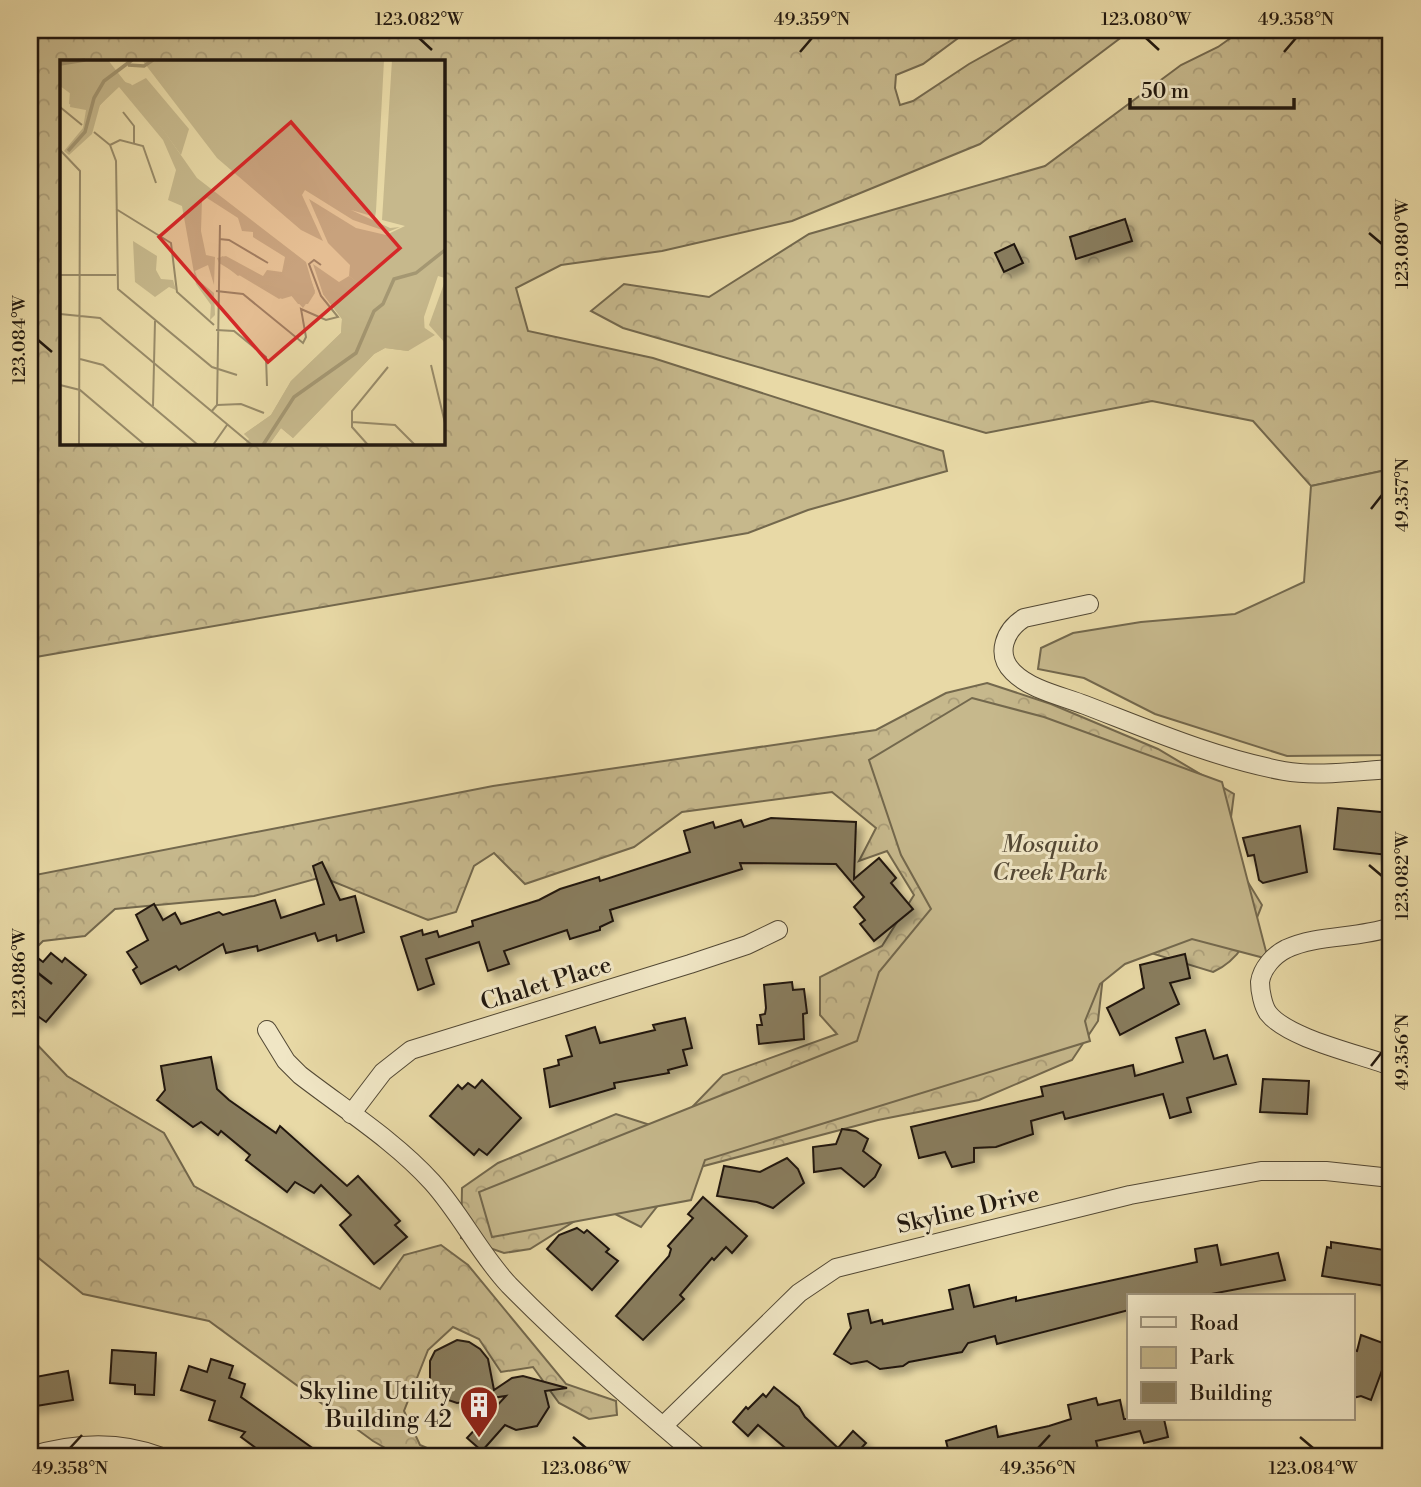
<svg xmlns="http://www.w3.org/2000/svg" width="1421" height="1487" font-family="'Libre Bodoni',serif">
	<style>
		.forest { fill: url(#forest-crowns); stroke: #73684d; stroke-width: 2; fill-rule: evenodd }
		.green { fill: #c6b88c; stroke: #73684d; stroke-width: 2 }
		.building { fill: #887c5d; stroke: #20170e; stroke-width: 2; filter: url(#shadow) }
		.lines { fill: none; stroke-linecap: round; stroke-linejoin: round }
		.street-casing { stroke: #524834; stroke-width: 20 }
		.street { stroke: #f0e6c5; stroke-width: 18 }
		.ticks { fill: none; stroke: #20170e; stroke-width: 2.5 }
		.labels { text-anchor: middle; stroke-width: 6; stroke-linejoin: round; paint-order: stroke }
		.park-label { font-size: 24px; font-style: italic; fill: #524734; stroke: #f0e6c5 }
		.street-label { font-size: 24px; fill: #20170e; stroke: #f0e6c5 }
		.poi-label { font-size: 24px; fill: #20170e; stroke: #f0e6c5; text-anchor: end }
		.inset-river { fill: none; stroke: #a49772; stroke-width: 3.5 }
		.inset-road { fill: none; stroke: #988b69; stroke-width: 2 }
		.view { fill: #d62828; fill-opacity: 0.15; stroke: #d62828; stroke-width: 3.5 }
		.inset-edge { fill: none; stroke: #20170e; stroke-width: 3.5 }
		.neatline { fill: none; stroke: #20170e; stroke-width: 2.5 }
		.ticks-label { font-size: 18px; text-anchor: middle; fill: #20170e }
	</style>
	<defs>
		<pattern id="forest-crowns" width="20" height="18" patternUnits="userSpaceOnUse" patternTransform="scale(1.75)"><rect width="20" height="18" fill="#c6b88c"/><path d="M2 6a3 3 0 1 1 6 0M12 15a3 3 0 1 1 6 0" fill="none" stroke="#aa9d78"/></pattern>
		<filter id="shadow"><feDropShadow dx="6" dy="6" stdDeviation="3.5" flood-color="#0004"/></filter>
	</defs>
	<rect width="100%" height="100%" fill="#e8d9a6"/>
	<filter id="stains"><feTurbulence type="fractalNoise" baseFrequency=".00286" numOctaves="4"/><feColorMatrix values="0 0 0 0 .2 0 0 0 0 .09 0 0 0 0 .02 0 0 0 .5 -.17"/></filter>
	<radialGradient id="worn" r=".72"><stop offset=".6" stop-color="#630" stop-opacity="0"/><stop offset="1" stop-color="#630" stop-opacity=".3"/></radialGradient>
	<!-- forest -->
	<g class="forest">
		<path d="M30 30H969L923 64 896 75 895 88 900 105 913 101 969 64 1014 39 1045 30H1131L980 144 792 221 662 251 561 265 516 288 528 331 653 358 943 451 947 471 808 510 748 533 30 658ZM443 61V443H61V61Z"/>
		<path d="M1242 30H1391V469L1311 486 1253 421 1152 401 986 433 623 328 591 311 624 284 709 297 809 234 1045 166 1181 65 1218 47Z"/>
		<path d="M987 683 1051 704 1158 749 1234 794 1227 848 1262 905C1251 933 1242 959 1213 972L1138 949 1104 967 1098 1021 1072 1060 979 1100 878 1120 685 1171 641 1227 599 1206 530 1249 504 1253 461 1238 462 1188 498 1163 616 1114 669 1131 723 1075 837 1034 820 1015V977L882 946 914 895 887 851 859 861 876 828 832 792 682 812 634 847 525 884 494 853 474 866 456 912 428 920 322 877 254 896 115 909 85 936 43 941 30 954V876L493 786 876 730 946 693Z"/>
		<path d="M30 1037 67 1076 164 1133 194 1186 380 1289 404 1255 441 1245 468 1265 566 1384 616 1401 617 1415 589 1419 559 1403 533 1367 501 1372 479 1339 453 1327 428 1350 404 1411 420 1445 448 1457H401L373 1441 209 1321 83 1294 30 1251Z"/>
		<path d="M665 1450 677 1457H571L593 1451Z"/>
	</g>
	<!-- green -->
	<g class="green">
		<path d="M1391 469V755L1287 756 1155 714 1084 678 1038 669 1041 648 1073 633 1141 622 1235 614 1304 582 1311 486Z"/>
		<path d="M972 698 1044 717 1222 782 1268 959 1192 939 1125 964 1100 984 1085 1021 1090 1041 705 1160 691 1200 492 1237 479 1192 857 1041 879 972 931 909 901 855 869 760Z"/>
	</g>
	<!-- building -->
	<g class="building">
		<path d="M1125 219 1132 241 1076 259 1070 237Z"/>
		<path d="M1014 244 1023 263 1004 272 995 253Z"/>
		<path d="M1338 808 1391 813 1388 855 1334 849Z"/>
		<path d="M771 818 856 822 854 879 879 858 896 878 891 883 913 909 874 941 860 924 865 920 854 907 864 897 836 864 740 863 742 869 610 910 613 921 600 927V930L570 939 567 930 504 951 509 964 488 971 479 942 426 959 434 984 418 990 401 937 422 930 423 935 437 931 439 937 473 926 472 921 539 900 560 889 599 877 600 881 690 852 684 831 713 822 715 828 741 820 744 827Z"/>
		<path d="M1300 826 1307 872 1263 883 1259 880 1254 855 1248 856 1243 838Z"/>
		<path d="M322 862 340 900 355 896 364 932 337 941 336 935 318 941 315 933 258 951 257 946 226 953 223 944 179 970 176 966 141 984 133 970 137 967 127 952 148 940 136 915 154 904 163 920 175 913 181 924 219 912 223 915 275 900 281 918 324 904 313 866Z"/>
		<path d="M51 953 62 962 65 958 86 975 46 1022 39 1017 30 1027V970L39 959 43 962Z"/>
		<path d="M1185 954 1190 978 1170 983 1179 1004 1120 1035 1107 1008 1144 988 1140 965Z"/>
		<path d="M792 982 793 990 804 989 807 1013 803 1014 804 1039 759 1044 757 1025H762L760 1015 765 1014 766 1008 764 985Z"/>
		<path d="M685 1018 692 1048 683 1050 687 1065 668 1070 669 1073 614 1083 615 1088 550 1107 544 1069 559 1065 558 1060 572 1056 566 1036 595 1027 600 1043 655 1030 653 1025Z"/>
		<path d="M1205 1030 1214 1059 1227 1055 1236 1084 1187 1098 1191 1112 1170 1118 1163 1094 1065 1119 1063 1112 1031 1121 1033 1134 996 1147 974 1148V1162L952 1167 945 1152 919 1158 911 1127 1043 1096 1041 1087 1063 1082 1133 1065 1135 1076 1183 1062 1176 1038Z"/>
		<path d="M211 1057 217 1089 229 1100 276 1133 280 1126 347 1186 358 1176 400 1221 395 1225 407 1237 374 1264 340 1225 351 1215 321 1185 314 1193 295 1182 287 1192 246 1160 250 1155 221 1131 218 1135 201 1122 193 1127 157 1100 165 1090 161 1066Z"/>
		<path d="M1263 1079 1309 1081 1307 1114 1260 1112Z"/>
		<path d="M482 1080 521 1118 487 1155 479 1149 474 1155 430 1116 458 1085 462 1089 468 1083 475 1088Z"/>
		<path d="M842 1129 856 1131 868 1139 863 1151 881 1165 875 1177 864 1187 841 1168 814 1172 813 1147 836 1144Z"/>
		<path d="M787 1158 798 1169 804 1183 773 1208 757 1202 717 1196 724 1166 760 1172Z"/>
		<path d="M703 1197 747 1236 732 1253 726 1247 714 1260 712 1258 680 1295 684 1299 643 1340 616 1316 669 1256 671 1249 668 1246 693 1218 688 1214Z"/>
		<path d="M577 1228 584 1233 587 1230 609 1249 606 1252 618 1261 592 1290 547 1249 559 1235Z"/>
		<path d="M1331 1242 1391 1251 1386 1286 1322 1276 1327 1247 1331 1248Z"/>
		<path d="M1217 1245 1221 1265 1278 1253 1285 1280 1201 1296H1129V1310L997 1344 995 1336 968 1343 962 1352 909 1362 903 1366 880 1369 867 1361 851 1364 834 1354 851 1328 848 1314 868 1310 871 1323 882 1320 883 1324 953 1309 949 1290 969 1285 974 1307 1016 1297V1301L1197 1262 1195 1249Z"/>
		<path d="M1361 1335 1391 1346 1371 1400 1361 1396 1353 1398V1350L1357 1351Z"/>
		<path d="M457 1340 469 1342 480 1349 488 1359 494 1390 512 1378 523 1376 567 1388 545 1391 549 1407 537 1426 516 1430 505 1425 482 1451 467 1438 506 1396 457 1403 445 1399 430 1383V1361L435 1351Z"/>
		<path d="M112 1350 156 1353 154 1395 135 1394V1385L110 1383Z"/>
		<path d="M211 1359 233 1366 229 1378 245 1384 241 1397 325 1457H268L241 1437 245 1432 209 1420 215 1401 181 1390 189 1366 207 1372Z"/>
		<path d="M68 1371 73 1400 30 1407V1378Z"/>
		<path d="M774 1387 799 1407 805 1417 838 1448 853 1431 866 1443 853 1457H796L758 1425 748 1436 733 1422 746 1407 748 1409 763 1394 766 1397Z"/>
		<path d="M1096 1398 1098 1405 1120 1400 1124 1419H1164L1168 1437 1144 1443 1140 1431 1096 1441 1100 1457H950L946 1441 996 1426 998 1437 1049 1426 1071 1419 1068 1405Z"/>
	</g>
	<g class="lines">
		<defs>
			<g id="street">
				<path d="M1089 604 1024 618C1005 630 995 654 1013 672 1031 690 1062 696 1085 705 1150 730 1215 758 1284 771 1317 777 1357 771 1391 769"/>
				<path d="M1391 927C1357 939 1318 934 1286 949 1274 955 1262 968 1260 982 1260 991 1263 1006 1268 1013 1288 1039 1360 1054 1391 1066"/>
				<path d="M267 1030 286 1061 300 1075C344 1109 395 1141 432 1182 461 1214 479 1253 509 1285 569 1346 634 1402 699 1457"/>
				<path d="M351 1114 383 1072 411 1050 690 964 747 945 778 930"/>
				<path d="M663 1426 799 1293 836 1268 1130 1195 1261 1171H1326L1391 1178"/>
				<path d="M30 1456C73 1443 119 1440 162 1457"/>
			</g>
		</defs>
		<!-- street casing -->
		<use href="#street" class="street-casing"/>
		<!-- street -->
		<use href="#street" class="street"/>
	</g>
	<!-- ticks -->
	<path class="ticks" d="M419 38 432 50M1146 38 1159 50M800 52 812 38M1284 52 1296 38M1369 233 1382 244M38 340 52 352M1371 509 1382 495M1369 865 1382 876M38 973 52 984M1371 1066 1382 1052M573 1437 586 1448M1300 1437 1313 1448M70 1448 82 1435M1038 1448 1050 1435"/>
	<!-- icons -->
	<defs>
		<symbol id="building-pin" viewBox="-11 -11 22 30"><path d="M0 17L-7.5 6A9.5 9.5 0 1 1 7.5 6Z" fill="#8f2418" stroke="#f0e6c5"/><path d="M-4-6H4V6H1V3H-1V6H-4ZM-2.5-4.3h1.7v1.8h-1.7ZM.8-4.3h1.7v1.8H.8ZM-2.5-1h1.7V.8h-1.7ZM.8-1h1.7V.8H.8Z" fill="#fff"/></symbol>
	</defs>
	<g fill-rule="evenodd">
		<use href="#building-pin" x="457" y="1383" width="44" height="60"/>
	</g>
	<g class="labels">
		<!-- park labels -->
		<g class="park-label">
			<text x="1050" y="852">Mosquito<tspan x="1050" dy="28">Creek Park</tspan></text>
		</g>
		<!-- street labels -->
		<g class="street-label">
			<text transform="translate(546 983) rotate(-17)" y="8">Chalet Place</text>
			<text transform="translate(968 1209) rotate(-13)" y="8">Skyline Drive</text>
		</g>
		<!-- poi labels -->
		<g class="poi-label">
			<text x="452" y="1399">Skyline Utility<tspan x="452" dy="28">Building 42</tspan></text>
		</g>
	</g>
	<!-- overview -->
	<g transform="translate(60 60)">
		<rect width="385" height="385" fill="#e8d9a6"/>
		<path d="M86 18 129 69 121 95 71 26Z" fill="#c6b88c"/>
		<path d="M0 0 71 24 137 118 246 202 255 233 248 244H238L230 234 219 239 159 203 157 198 166 196 203 216 207 210 222 212 225 197 193 177V172L182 171 178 158 147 138 142 140 141 171 146 195 155 197 154 225 148 205 135 211 138 220 154 233 155 255 150 260 151 245 136 224 122 146 108 140 116 110 103 80 59 27 40 45 32 74 9 95 4 91 23 68 26 50 10 47 11 34 0 26ZM82 0H324L316 151 315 157 291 150 330 168 340 167 328 172 293 160 245 130 242 135 263 181 241 170 157 98ZM332 0H385V218L378 216 364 257 365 276 348 291 325 288 314 294 233 378 221 368 209 385 184 374 211 355 231 321 281 273 282 259 263 234 266 221 305 228 289 216 290 205 268 183 249 139 296 168 326 175 345 166 322 160ZM385 221V283L369 265Z" fill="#c6b88c"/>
		<path d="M0 0H48L66 23 55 28 36 50 33 66 27 62 30 47 9 44 10 31 0 25ZM73 181 97 196 96 210 101 219 113 220 116 230 109 227 95 237 75 222ZM162 196 205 218 222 215 230 198 244 202 255 231 243 248 232 236 222 239 182 214 178 216 159 201ZM253 204 279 222 289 216 375 275 348 291 325 288 314 294 233 378 221 368 209 385H184L189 379 184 374 211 355 231 321 281 273 282 259 263 234Z" fill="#c6b88c"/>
		<path class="inset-river" d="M0 4 25 0M68 5 84 6 93 0M8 91 25 72 34 38 44 21 72 0M203 385 234 337 296 293 314 251 323 244 334 219 356 213 385 190"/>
		<path class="inset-road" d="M0 47 22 65M63 52 74 66V83M34 72 50 85 56 101 58 229 152 307 177 315M50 85 60 80 83 86 96 123M0 90 20 111 19 385M56 149 111 183 117 232 154 265M159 179 169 180 208 203M0 215H56M156 231 183 234 243 283 246 277 241 249 266 260 278 257 261 236 249 204 254 200 261 205M0 254 40 258 192 385M156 270 174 271 206 297 207 326M20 299 43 305 138 385M371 305 385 363M0 325 20 330 85 385M157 345 181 344 204 353M93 346 95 261M151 352 157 345 160 165M292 362 335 365 355 385M153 385 167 365M308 385 292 367V351L328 307"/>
		<path class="view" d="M231 62 340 188 208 302 99 177Z"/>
		<rect width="385" height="385" class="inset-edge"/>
	</g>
	<!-- margin -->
	<rect width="1421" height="1487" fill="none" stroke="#e8d9a6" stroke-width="77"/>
	<!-- legend -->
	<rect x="1127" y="1294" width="228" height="126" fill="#f0e6c5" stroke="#9d937c" stroke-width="2"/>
	<rect x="1141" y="1317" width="35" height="10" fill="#f0e6c5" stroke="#9d937c" stroke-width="2"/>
	<text x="1190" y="1330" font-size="21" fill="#20170e">Road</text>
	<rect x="1141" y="1347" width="35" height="21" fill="#c6b88c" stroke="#9d937c" stroke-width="2"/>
	<text x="1190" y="1364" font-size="21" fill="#20170e">Park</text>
	<rect x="1141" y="1382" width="35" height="21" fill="#887c5d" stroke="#9d937c" stroke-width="2"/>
	<text x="1190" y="1400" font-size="21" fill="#20170e">Building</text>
	<!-- scale -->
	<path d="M1130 98v10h164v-10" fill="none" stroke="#20170e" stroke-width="3.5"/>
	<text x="1141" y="98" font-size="21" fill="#20170e" stroke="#f0e6c5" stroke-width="5" paint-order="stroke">50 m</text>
	<rect x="38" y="38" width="1344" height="1410" class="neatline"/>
	<g class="ticks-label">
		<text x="419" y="25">123.082°W</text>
		<text x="812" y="25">49.359°N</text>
		<text x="1146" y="25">123.080°W</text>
		<text x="1296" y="25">49.358°N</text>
		<text transform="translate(1402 244) rotate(-90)" y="6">123.080°W</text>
		<text transform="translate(19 340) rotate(-90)" y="6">123.084°W</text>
		<text transform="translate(1402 495) rotate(-90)" y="6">49.357°N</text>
		<text transform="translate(1402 876) rotate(-90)" y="6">123.082°W</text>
		<text transform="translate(19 973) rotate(-90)" y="6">123.086°W</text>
		<text transform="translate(1402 1052) rotate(-90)" y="6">49.356°N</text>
		<text x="70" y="1474">49.358°N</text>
		<text x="586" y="1474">123.086°W</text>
		<text x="1038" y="1474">49.356°N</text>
		<text x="1313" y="1474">123.084°W</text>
	</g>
	<rect width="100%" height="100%" filter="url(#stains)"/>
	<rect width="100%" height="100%" fill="url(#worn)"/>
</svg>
